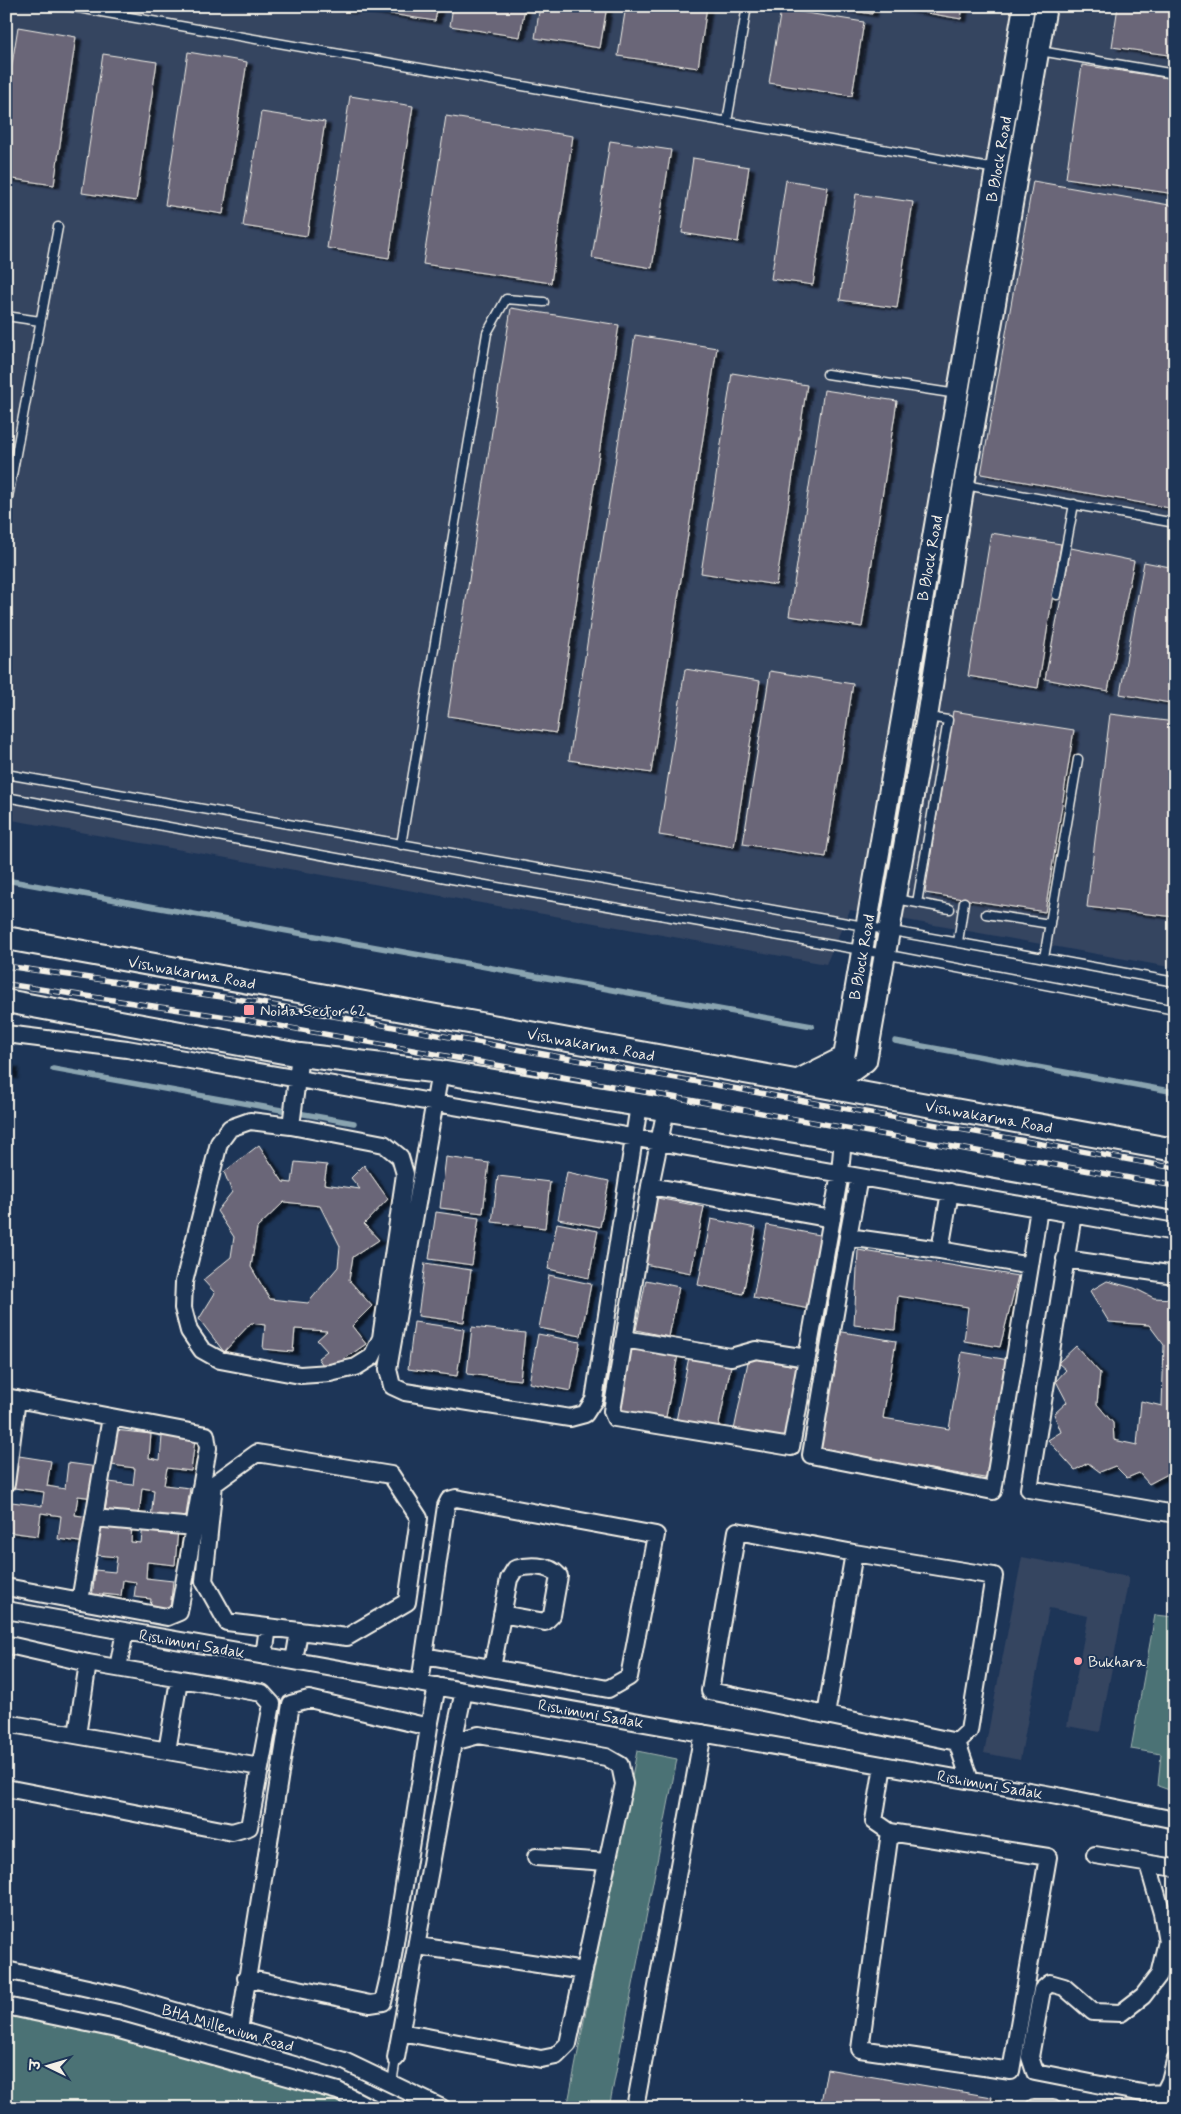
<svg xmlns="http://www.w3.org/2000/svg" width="1181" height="2114" viewBox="0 0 1181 2114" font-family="Mynerve,'Playpen Sans Deva',sans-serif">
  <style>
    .built { fill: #344461 }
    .green { fill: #4c7275; stroke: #a0b2ae }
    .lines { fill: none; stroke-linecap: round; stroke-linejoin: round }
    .stream { stroke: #8aa4b0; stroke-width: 5.5 }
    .building { fill: #6b6678; stroke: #f4f1e8; fill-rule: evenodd; filter: url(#shadow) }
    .service-casing { stroke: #f4f1e8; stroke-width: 11 }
    .minor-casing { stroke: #f4f1e8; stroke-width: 20 }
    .tertiary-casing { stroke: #f4f1e8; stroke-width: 24 }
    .secondary-casing { stroke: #f4f1e8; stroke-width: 26 }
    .service { stroke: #1d3557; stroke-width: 8 }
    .minor { stroke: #1d3557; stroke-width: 16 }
    .tertiary { stroke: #1d3557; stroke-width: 20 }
    .secondary { stroke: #1d3557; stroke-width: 22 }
    .rail-casing { stroke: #f4f1e8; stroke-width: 5.5 }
    .rail { stroke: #1d3557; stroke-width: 4; stroke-dasharray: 11; stroke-linecap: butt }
    .poi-dot { fill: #ff9aa2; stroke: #1d3557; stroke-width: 2 }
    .labels { text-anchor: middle; stroke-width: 4; stroke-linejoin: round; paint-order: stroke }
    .street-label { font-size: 16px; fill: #f4f1e8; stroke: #1d3557 }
    .poi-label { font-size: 16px; fill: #f4f1e8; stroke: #1d3557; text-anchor: start }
  </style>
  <defs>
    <filter id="shadow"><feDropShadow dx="5.5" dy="3" stdDeviation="1" flood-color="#0009"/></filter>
  </defs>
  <rect width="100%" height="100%" fill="#1d3557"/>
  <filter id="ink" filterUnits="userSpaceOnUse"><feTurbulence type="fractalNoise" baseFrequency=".02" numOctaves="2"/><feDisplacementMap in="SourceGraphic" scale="10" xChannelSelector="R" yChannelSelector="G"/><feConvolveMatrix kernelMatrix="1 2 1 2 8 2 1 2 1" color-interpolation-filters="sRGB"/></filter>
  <g filter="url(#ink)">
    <path class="built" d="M 6,6 L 1175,6 L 1175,968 L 850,910 L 826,964 L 6,819 Z
      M 1022,1557 L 1129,1577 L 1100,1732 L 1067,1726 L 1088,1616 L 1049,1608 L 1020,1760 L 984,1753 Z"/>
    <path class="green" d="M 1155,1615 L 1175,1617 L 1175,1792 L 1158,1786 L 1161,1754 L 1131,1749 Z
      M 637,1751 L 677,1759 L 609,2108 L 567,2108 Z
      M 6,2006 L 371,2108 L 6,2108 Z"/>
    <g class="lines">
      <path class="stream" d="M 6,880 L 812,1026
        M 895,1041 L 1175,1092
        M 53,1069 L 354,1123"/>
    </g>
    <path class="building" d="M 321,6 L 353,6 L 352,11 Z
      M 366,6 L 438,6 L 435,21 L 365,10 Z
      M 453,6 L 525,6 L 520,37 L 450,26 Z
      M 540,6 L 607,6 L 600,48 L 535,38 Z
      M 626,6 L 707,6 L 698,68 L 618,56 Z
      M 825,6 L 873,6 L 872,14 Z
      M 887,6 L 963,6 L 961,19 Z
      M 1118,6 L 1175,6 L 1175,56 L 1112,47 Z
      M 781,9 L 864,22 L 852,96 L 769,83 Z
      M 18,27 L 76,37 L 54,185 L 6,178 L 6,101 Z
      M 188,52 L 247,62 L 223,214 L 165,205 Z
      M 103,54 L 157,62 L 136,201 L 82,193 Z
      M 1082,65 L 1175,79 L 1175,194 L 1066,178 Z
      M 350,96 L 413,106 L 389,258 L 327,248 Z
      M 261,112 L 325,122 L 307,236 L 243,226 Z
      M 446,116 L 573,136 L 551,283 L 423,264 Z
      M 610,141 L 671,150 L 652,268 L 592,258 Z
      M 693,158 L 749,167 L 738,242 L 682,233 Z
      M 786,180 L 828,187 L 813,285 L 771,279 Z
      M 1033,181 L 1175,206 L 1175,509 L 981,474 Z
      M 856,194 L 913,202 L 897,308 L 840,300 Z
      M 511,308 L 619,325 L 556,733 L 448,716 Z
      M 635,335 L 717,348 L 651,773 L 569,760 Z
      M 732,373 L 807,385 L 776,585 L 701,573 Z
      M 824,390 L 897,401 L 862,627 L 789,616 Z
      M 991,533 L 1061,544 L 1038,688 L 968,676 Z
      M 1071,548 L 1134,561 L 1108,691 L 1045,679 Z
      M 1144,562 L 1175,568 L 1175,704 L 1120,694 Z
      M 685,669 L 760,681 L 734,847 L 659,835 Z
      M 770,671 L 853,684 L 826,857 L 743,844 Z
      M 953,711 L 1074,730 L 1045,912 L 925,893 Z
      M 1110,714 L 1175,722 L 1175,917 L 1087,907 Z
      M 9,1064 L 13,1065 L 12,1076 L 8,1075 Z
      M 259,1145 L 283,1182 L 292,1183 L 295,1162 L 327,1165 L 324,1184 L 360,1189 L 351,1178 L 364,1165 L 388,1199 L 364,1224 L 379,1240 L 353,1257 L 349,1280 L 372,1306 L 352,1326 L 366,1344 L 327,1371 L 318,1358 L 327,1351 L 317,1340 L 327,1331 L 295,1329 L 293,1352 L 263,1349 L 265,1325 L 251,1323 L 224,1352 L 199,1319 L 215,1293 L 203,1280 L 231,1257 L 234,1237 L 217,1211 L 232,1192 L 224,1172 ZM 284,1202 L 320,1206 L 340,1246 L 338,1267 L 308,1303 L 270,1299 L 251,1267 L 257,1228 Z
      M 446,1157 L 489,1163 L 483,1213 L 440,1208 Z
      M 567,1172 L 609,1181 L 600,1227 L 558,1219 Z
      M 498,1176 L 550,1182 L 545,1228 L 492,1222 Z
      M 657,1198 L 704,1207 L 691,1273 L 644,1264 Z
      M 436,1212 L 479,1218 L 472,1265 L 429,1259 Z
      M 711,1219 L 756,1228 L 743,1294 L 698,1285 Z
      M 557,1223 L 598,1231 L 589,1278 L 548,1269 Z
      M 767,1225 L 824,1236 L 809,1309 L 753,1298 Z
      M 858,1250 L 1018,1276 L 1000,1347 L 964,1341 L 968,1307 L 898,1296 L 895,1330 L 854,1325 Z
      M 425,1263 L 471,1270 L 464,1322 L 418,1316 Z
      M 549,1275 L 591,1284 L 581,1336 L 539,1328 Z
      M 646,1280 L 679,1287 L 669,1337 L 636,1330 Z
      M 1107,1281 L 1134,1288 L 1154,1298 L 1175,1299 L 1175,1473 L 1166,1475 L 1149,1484 L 1139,1473 L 1127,1478 L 1115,1466 L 1100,1472 L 1088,1463 L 1075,1470 L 1048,1440 L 1061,1432 L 1054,1414 L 1067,1402 L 1056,1381 L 1066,1370 L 1058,1363 L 1076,1346 L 1100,1373 L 1097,1404 L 1113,1423 L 1114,1440 L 1137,1445 L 1141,1401 L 1162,1406 L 1164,1345 L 1149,1325 L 1109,1322 L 1090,1291 Z
      M 414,1322 L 464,1329 L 457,1376 L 408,1369 Z
      M 472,1327 L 525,1333 L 520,1380 L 467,1374 Z
      M 837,1331 L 896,1341 L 883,1418 L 949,1429 L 962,1352 L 1009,1360 L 990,1479 L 817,1450 Z
      M 538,1334 L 580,1342 L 571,1391 L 529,1383 Z
      M 631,1346 L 678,1355 L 665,1422 L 618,1413 Z
      M 689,1357 L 731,1366 L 718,1429 L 676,1421 Z
      M 749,1357 L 800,1367 L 785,1440 L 734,1430 Z
      M 115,1430 L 151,1434 L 149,1458 L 160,1460 L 162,1436 L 195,1440 L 191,1471 L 167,1468 L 164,1485 L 190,1488 L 185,1522 L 151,1518 L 154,1490 L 142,1488 L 139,1516 L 105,1512 L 109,1482 L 133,1485 L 135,1468 L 111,1465 Z
      M 19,1456 L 51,1461 L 47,1486 L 65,1489 L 68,1463 L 98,1467 L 94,1498 L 78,1496 L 75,1515 L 89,1517 L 86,1543 L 58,1539 L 61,1516 L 41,1513 L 38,1536 L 8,1532 L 12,1502 L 42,1506 L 44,1492 L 14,1488 Z
      M 100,1520 L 132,1524 L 131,1542 L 141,1543 L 143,1525 L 178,1529 L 175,1565 L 147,1562 L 146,1578 L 173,1581 L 170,1609 L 150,1607 L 151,1599 L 134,1597 L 136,1582 L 123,1580 L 121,1596 L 103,1594 L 102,1600 L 92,1599 L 95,1570 L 115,1572 L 117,1557 L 97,1555 Z
      M 827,2069 L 992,2097 L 990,2108 L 820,2108 Z"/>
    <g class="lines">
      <defs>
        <path id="service" d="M 67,6 L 996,169
          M 1040,51 L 1175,74
          M 727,122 L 747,6
          M 6,316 L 40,321
          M 827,374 L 957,394
          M 965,485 L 1175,523
          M 6,508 L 58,227
          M 1057,595 L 1074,504
          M 6,774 C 396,844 786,910 1175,982
          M 6,797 L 457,880 L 884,954 L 1175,1010
          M 401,845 L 487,333 L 506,299 L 544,302
          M 896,899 L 950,909
          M 917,903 L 948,720 L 928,717
          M 986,914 L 1050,924
          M 958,942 L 964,902
          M 1044,958 L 1078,759
          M 392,2083 L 396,2058"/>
        <path id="minor" d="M 6,1034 L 127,1049 L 1175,1232
          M 440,1072 L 388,1369 L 392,1386 L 405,1392 L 570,1418 L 585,1414 L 594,1400 L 639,1105
          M 291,1126 L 384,1144 L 400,1157 L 405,1174 L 381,1338 L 372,1357 L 356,1367 L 330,1373 L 300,1375 L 220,1360 L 202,1350 L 189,1331 L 183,1308 L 184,1282 L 219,1143 L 230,1128 L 250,1121 L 291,1126 L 300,1055
          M 650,1186 L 666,1109
          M 1073,1214 L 1029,1489 L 1175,1514
          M 832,1219 L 650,1186 L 612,1411 L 615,1418 L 791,1447 L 840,1173 L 843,1139
          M 848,1237 L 859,1177
          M 940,1250 L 1030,1266 L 993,1491 L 811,1455 L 848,1237 L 940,1250 L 950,1192
          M 1065,1259 L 1175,1275
          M 1030,1266 L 1039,1208
          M 624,1339 L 731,1357 L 756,1350 L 807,1358
          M 6,1397 L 206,1435 L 208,1448 L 179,1612 L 167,1617 L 6,1587
          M 257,1453 L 391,1475 L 419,1518 L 407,1602 L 347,1637 L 227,1622 L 204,1581 L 214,1484 Z
          M 6,1484 L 17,1399
          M 94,1518 L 194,1527
          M 80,1601 L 111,1417
          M 6,1610 L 1057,1796 L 1175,1820
          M 6,1646 L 9,1645 L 88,1663 L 262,1693 L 272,1704 L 249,1827 L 232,1832 L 6,1788
          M 264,1656 L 268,1627
          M 294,1661 L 299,1631
          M 118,1668 L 125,1631
          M 492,1668 L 509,1579 L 515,1569 C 528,1565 549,1564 559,1576 L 552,1615 L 545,1622 L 502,1614
          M 420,1683 L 446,1506 L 449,1500 L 456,1498 L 656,1535 L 629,1677 L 608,1689 L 424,1656
          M 826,1715 L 854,1553
          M 6,1723 L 260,1767
          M 77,1735 L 88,1663
          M 453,1742 L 464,1691
          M 957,1742 L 969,1731 L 994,1576 L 854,1553 L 737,1531 L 710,1691 L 957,1742 L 970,1780
          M 167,1751 L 179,1680
          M 883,1765 L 874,1821 L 890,1832 L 860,2049 L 1011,2071 L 1048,1857 L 890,1832
          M 1095,1855 L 1175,1868
          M 536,1857 L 607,1862
          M 1148,1864 L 1162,1913 L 1167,1941 L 1159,1975 L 1143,1996 L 1121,2013 L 1093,2012 L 1064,1987 L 1050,1983 L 1042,1990 L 1030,2057 L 1035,2072 L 1147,2094 L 1164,2093 L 1170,2081 L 1175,2061
          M 418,1946 L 584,1971
          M 6,1970 L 124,1996 L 344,2061 L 442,2108
          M 246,1978 L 370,2004 L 383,2002 L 391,1968 L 429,1727
          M 6,2006 L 116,2029 L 338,2091 L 371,2108
          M 239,2030 L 291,1704 L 309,1699 L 429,1727 L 437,1686
          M 396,2058 L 453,1742 L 479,1735 L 606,1757 L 620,1765 L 624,1784 L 568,2044 L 556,2056 L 541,2059 L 401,2032
          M 635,2108 L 703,1733
          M 1034,2108 L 1053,2108"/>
        <path id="tertiary" d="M 796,1081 L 844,1057 L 1024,6
          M 830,1087 L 866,1061 L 927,717 L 964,484 L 1046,6"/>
        <path id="secondary" d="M 6,938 L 1175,1150
          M 6,1001 L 300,1055 L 440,1072 L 639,1105 L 807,1133 L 1175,1199"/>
      </defs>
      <use href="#service" class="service-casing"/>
      <use href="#minor" class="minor-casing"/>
      <use href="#tertiary" class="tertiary-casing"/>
      <use href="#secondary" class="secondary-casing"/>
      <use href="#service" class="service"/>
      <use href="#minor" class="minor"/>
      <use href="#tertiary" class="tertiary"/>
      <use href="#secondary" class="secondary"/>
      <defs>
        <path id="rail" d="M 6,966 L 250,1001 L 1175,1168
          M 6,984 L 247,1020 L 778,1116 L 1175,1186"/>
      </defs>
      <use href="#rail" class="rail-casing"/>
      <use href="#rail" class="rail"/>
    </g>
  </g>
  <g class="poi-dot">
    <rect x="243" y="1004" width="12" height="12" rx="2.5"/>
    <circle cx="1078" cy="1661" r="5"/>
  </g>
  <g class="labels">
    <g class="street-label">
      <text transform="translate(998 159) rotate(-80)" y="6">B Block Road</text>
      <text transform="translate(929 558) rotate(-80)" y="6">B Block Road</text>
      <text transform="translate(861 957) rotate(-80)" y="6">B Block Road</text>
      <text transform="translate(192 972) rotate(10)" y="6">Vishwakarma Road</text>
      <text transform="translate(591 1044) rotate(10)" y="6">Vishwakarma Road</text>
      <text transform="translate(989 1116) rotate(10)" y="6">Vishwakarma Road</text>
      <text transform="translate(192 1643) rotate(10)" y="6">Rishimuni Sadak</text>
      <text transform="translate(591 1713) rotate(10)" y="6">Rishimuni Sadak</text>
      <text transform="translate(990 1784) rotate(10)" y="6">Rishimuni Sadak</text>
      <text transform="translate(228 2027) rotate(16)" y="6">BHA Millenium Road</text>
    </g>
    <g class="poi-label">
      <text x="260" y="1016">Noida Sector 62</text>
      <text x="1088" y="1667">Bukhara</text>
    </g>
  </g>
  <rect width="1181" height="2114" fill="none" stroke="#1d3557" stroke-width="25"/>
  <rect x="12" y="12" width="1156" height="2089" fill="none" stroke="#f4f1e8" stroke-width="2" filter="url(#ink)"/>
  <g transform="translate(48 2066) rotate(275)" stroke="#1d3557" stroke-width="4" paint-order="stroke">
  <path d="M0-4L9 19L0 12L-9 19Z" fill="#f4f1e8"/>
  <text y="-8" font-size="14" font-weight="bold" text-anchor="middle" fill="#f4f1e8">उ</text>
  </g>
</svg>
